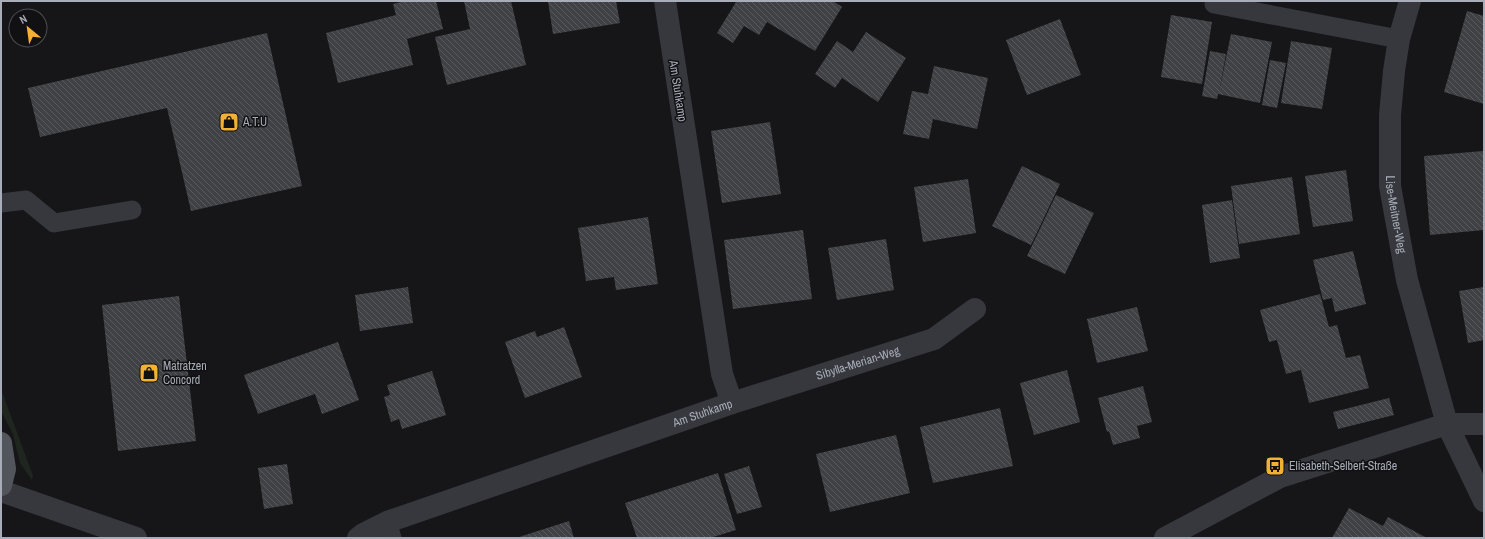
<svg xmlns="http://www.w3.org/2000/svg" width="1485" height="539" viewBox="0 0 1485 539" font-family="'Archivo Narrow',sans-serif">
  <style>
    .green { fill: #1e261f }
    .building { fill: url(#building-back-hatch) }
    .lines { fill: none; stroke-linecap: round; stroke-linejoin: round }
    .lane { stroke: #37383d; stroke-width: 19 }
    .street { stroke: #37383d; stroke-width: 22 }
    .primary { stroke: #53555c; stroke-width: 22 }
    .labels { text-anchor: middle; stroke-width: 3; stroke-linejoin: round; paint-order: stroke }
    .street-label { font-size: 12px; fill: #a8adb8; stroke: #111113 }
    .poi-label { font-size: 12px; fill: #a8adb8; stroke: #111113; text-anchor: start }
  </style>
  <defs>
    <pattern id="building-back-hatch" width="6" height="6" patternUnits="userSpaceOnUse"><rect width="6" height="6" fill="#404145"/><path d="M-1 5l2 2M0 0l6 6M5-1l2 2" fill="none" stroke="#595a5e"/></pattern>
  </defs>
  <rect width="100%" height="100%" fill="#161618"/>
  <path class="green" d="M 1,389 L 33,476 L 32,480 L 20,463 L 13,434 L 1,411 Z"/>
  <path class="building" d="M 405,1 L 436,1 L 443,29 L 407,39 L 413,65 L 338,83 L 326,33 L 396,15 L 393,4 Z
    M 464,1 L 511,1 L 526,65 L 447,85 L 435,37 L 470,29 Z
    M 548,1 L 616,1 L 620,23 L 553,34 Z
    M 733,1 L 833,1 L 842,7 L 815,51 L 767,22 L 759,35 L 744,26 L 733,43 L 717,33 L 736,2 Z
    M 1467,11 L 1484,16 L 1484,104 L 1444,92 Z
    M 1171,15 L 1212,22 L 1202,84 L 1161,77 Z
    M 1060,19 L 1081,75 L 1027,95 L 1006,40 Z
    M 866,32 L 906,58 L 878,102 L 842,78 L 835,88 L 815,74 L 837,41 L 853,52 Z
    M 267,33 L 302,186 L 191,211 L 167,108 L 40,137 L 28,88 Z
    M 1231,34 L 1272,42 L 1260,103 L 1218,94 L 1217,99 L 1202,96 L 1210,51 L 1226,54 L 1219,92 Z
    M 1291,41 L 1332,48 L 1322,109 L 1281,103 Z
    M 1270,60 L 1286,63 L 1277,108 L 1262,105 Z
    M 934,66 L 988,78 L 977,129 L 933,119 L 929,139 L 903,134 L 912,91 L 928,94 Z
    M 770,122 L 781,194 L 722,203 L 711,131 Z
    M 1483,151 L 1484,230 L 1430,235 L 1424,156 Z
    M 1022,166 L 1060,184 L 1031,245 L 992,226 Z
    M 1346,170 L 1353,221 L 1313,227 L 1305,176 Z
    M 1292,177 L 1300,234 L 1239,244 L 1231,186 Z
    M 968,179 L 976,233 L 923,242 L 914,187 Z
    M 1056,195 L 1094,213 L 1065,274 L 1027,256 Z
    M 1232,200 L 1240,258 L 1210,263 L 1202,205 Z
    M 648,217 L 658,284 L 616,290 L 614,277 L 586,281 L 578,228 Z
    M 803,230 L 812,299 L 733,309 L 724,240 Z
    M 886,239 L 894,290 L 837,300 L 828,248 Z
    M 1353,251 L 1366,304 L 1335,312 L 1332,298 L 1323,300 L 1313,260 Z
    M 408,287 L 413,323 L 360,331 L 355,295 Z
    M 1484,287 L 1484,340 L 1468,343 L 1459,291 Z
    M 1320,294 L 1329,327 L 1337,325 L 1346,358 L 1360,355 L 1369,388 L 1309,403 L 1301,370 L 1312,367 L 1286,374 L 1277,340 L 1269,342 L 1260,310 Z
    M 179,296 L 196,441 L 118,451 L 102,305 Z
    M 1137,307 L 1148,351 L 1097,363 L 1087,319 Z
    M 564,327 L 582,377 L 525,398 L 505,342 L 535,331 L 537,337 Z
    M 338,342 L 359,400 L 322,414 L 315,394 L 258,414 L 244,375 Z
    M 1067,370 L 1080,422 L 1034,435 L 1020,383 Z
    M 432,371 L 446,415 L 402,429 L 399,419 L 391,422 L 384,397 L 390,395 L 387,385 Z
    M 1143,386 L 1152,422 L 1137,426 L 1140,438 L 1113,445 L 1109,431 L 1107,432 L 1098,398 Z
    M 1389,398 L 1394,415 L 1338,429 L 1333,412 Z
    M 1000,408 L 1013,466 L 933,483 L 920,427 Z
    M 896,435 L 910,493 L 830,512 L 816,454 Z
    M 287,464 L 293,504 L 264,509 L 258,468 Z
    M 749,466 L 762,507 L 737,514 L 724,474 Z
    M 718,473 L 736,530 L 710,538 L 637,538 L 625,503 Z
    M 1349,508 L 1383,526 L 1388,517 L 1427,538 L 1332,538 Z
    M 569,521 L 574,538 L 516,538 Z"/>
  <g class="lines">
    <path class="lane" d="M 1214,4 L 1399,39
      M 1,203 L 26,200 L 54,223 L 132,210
      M 387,522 L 392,538"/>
    <g class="street">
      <path id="s1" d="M 1410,1 L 1399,39 L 1394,71 L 1390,115 L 1390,186 L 1407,280 L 1447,424 L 1484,501"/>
      <path id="s2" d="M 732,403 L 934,339 L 975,309"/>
      <path d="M 1,491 L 136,538"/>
      <path id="s3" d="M 358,538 L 363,534 L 387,522 L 732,403 L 722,374 L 665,1"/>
      <path d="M 1165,538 L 1280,477 L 1447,424 L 1484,424"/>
    </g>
    <path class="primary" d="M 1,443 L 5,469 L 1,485"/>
  </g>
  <defs>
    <symbol id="shop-square" viewBox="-11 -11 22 22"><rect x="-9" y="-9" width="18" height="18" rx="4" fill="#f2b134" stroke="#111113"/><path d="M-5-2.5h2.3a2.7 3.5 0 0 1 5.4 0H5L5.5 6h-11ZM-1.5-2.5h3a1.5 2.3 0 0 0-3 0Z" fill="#111"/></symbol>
    <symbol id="bus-square" viewBox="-11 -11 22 22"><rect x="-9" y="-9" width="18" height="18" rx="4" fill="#f2b134" stroke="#111113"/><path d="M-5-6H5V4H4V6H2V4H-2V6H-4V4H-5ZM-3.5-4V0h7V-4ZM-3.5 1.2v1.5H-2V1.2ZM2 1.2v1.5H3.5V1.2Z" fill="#111"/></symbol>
  </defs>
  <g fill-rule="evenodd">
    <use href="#shop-square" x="218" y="111" width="22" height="22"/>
    <use href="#shop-square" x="138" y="362" width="22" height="22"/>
    <use href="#bus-square" x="1264" y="455" width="22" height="22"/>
  </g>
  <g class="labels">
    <g class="street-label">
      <text transform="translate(678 91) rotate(81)" y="4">Am Stuhkamp</text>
      <text dy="4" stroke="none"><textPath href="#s1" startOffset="216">Lise-Meitner-Weg</textPath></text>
      <text dy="4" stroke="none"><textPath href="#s2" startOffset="132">Sibylla-Merian-Weg</textPath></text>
      <text dy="4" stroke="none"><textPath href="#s3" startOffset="367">Am Stuhkamp</textPath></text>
    </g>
    <g class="poi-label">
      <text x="243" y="126">A.T.U</text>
      <text x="163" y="370">Matratzen<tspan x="163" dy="14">Concord</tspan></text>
      <text x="1289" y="470">Elisabeth-Selbert-Straße</text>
    </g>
  </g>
  <rect width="1485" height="539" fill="none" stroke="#a8adb8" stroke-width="4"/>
  <g transform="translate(28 28) rotate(331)"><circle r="19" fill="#111113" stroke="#4d4f55"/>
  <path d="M0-3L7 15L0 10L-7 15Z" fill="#f2b134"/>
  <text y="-6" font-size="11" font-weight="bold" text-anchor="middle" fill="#a8adb8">N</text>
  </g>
</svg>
